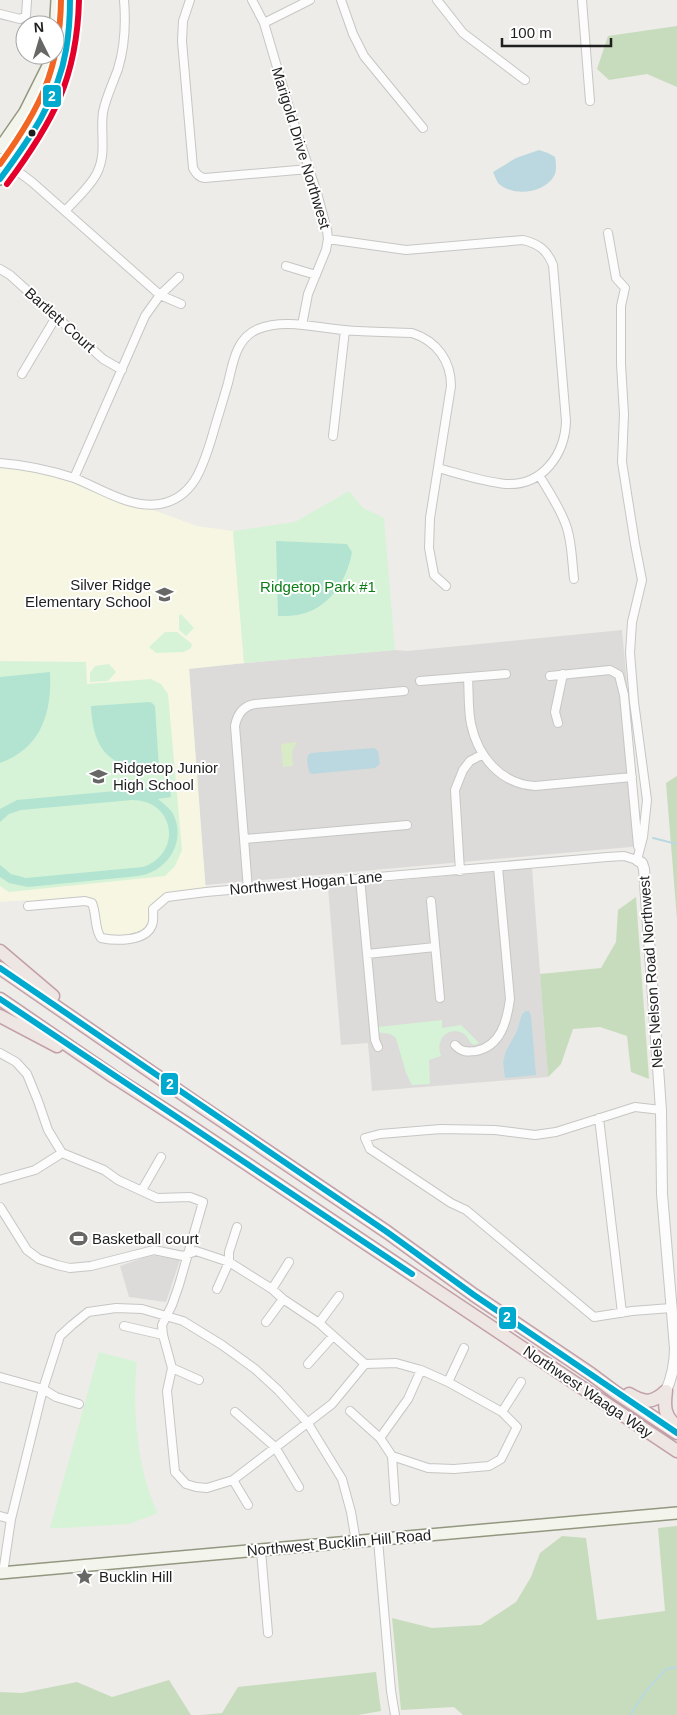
<svg xmlns="http://www.w3.org/2000/svg" width="677" height="1715" viewBox="0 0 677 1715" font-family="Arial,sans-serif">
  <style>
    .residential { fill: #dcdbd9 }
    .education { fill: #f6f6e3 }
    .grass { fill: #d9eac7 }
    .forest { fill: #c7dcbd }
    .park { fill: #d6f3d7 }
    .pitch { fill: #b3e4d1 }
    .water { fill: #bbd8e0 }
    .lines { fill: none; stroke-linecap: round; stroke-linejoin: round }
    .stream { stroke: #bbd8e0; stroke-width: 2 }
    .minor-casing { stroke: #c6c6c4; stroke-width: 10 }
    .tertiary-casing { stroke: #c6c6c4; stroke-width: 12 }
    .secondary-casing { stroke: #949780; stroke-width: 14 }
    .trunk-casing { stroke: #c39fa8; stroke-width: 15 }
    .minor { stroke: #fcfcfc; stroke-width: 8 }
    .tertiary { stroke: #fcfcfc; stroke-width: 10 }
    .secondary { stroke: #f3f4eb; stroke-width: 11 }
    .trunk { stroke: #ede6e2; stroke-width: 12 }
    .bus-1-casing { stroke: #fff; stroke-width: 10 }
    .bus-2-casing { stroke: #fff; stroke-width: 10 }
    .bus-3-casing { stroke: #fff; stroke-width: 10 }
    .bus-1 { stroke: #00a9ce; stroke-width: 6 }
    .bus-2 { stroke: #e4002b; stroke-width: 6 }
    .bus-3 { stroke: #f26522; stroke-width: 6 }
    .bus-dot { fill: #1f1f1f; stroke: #fff; stroke-width: 2 }
    .labels { text-anchor: middle; stroke-width: 4; stroke-linejoin: round; paint-order: stroke }
    .street-label { font-size: 15px; fill: #1f1f1f; stroke: #fff }
    .poi-label { font-size: 15px; fill: #1f1f1f; stroke: #fff; text-anchor: start }
    .park-label { font-size: 15px; fill: #0c7e19; stroke: #fff }
    .line-badge { stroke: #fff; stroke-width: 2 }
    .badge-label { font-size: 14px; text-anchor: middle; font-weight: bold; fill: #fff }
  </style>
  <rect width="100%" height="100%" fill="#edece8"/>
  <path class="residential" d="M 622,630 L 642,846 L 205,885 L 189,668 L 395,650 L 407,651 Z
    M 532,868 L 548,1077 L 372,1091 L 368,1043 L 341,1045 L 328,887 Z
    M 151,1255 L 180,1260 L 166,1302 L 129,1297 L 120,1266 Z"/>
  <path class="education" d="M 0,463 L 30,465 L 197,526 L 233,531 L 244,663 L 189,669 L 206,892 L 167,897 L 158,903 L 152,925 L 138,937 L 101,938 L 92,903 L 28,906 L 28,900 L 0,902 Z"/>
  <path class="grass" d="M 297,742 L 292,752 L 293,766 L 283,767 L 281,744 Z"/>
  <path class="forest" d="M 677,26 L 677,87 L 647,74 L 609,80 L 597,69 L 608,36 Z
    M 677,776 L 677,919 L 666,783 Z
    M 636,897 L 649,1079 L 631,1072 L 627,1036 L 600,1027 L 573,1029 L 561,1064 L 548,1077 L 540,974 L 601,968 L 616,942 L 618,910 Z
    M 677,1526 L 677,1715 L 463,1715 L 454,1707 L 401,1710 L 392,1618 L 432,1628 L 481,1625 L 516,1602 L 531,1577 L 540,1553 L 562,1536 L 586,1538 L 597,1620 L 665,1611 L 658,1528 Z
    M 376,1672 L 381,1711 L 358,1715 L 200,1715 L 222,1713 L 238,1687 Z
    M 169,1680 L 191,1715 L 0,1715 L 0,1692 L 22,1693 L 77,1682 L 112,1697 Z"/>
  <path class="park" d="M 349,491 L 363,508 L 384,518 L 395,650 L 244,663 L 233,531 L 295,522 Z
    M 181,614 L 194,628 L 186,636 L 179,630 L 179,616 Z
    M 165,632 L 177,632 L 192,644 L 191,648 L 184,652 L 156,653 L 149,647 Z
    M 0,661 L 86,662 L 87,684 L 151,679 L 161,684 L 168,694 L 182,850 L 175,866 L 165,876 L 9,892 L 0,886 Z
    M 109,664 L 116,672 L 108,681 L 90,682 L 90,673 L 95,666 Z
    M 442,1020 L 442,1028 L 461,1025 L 479,1043 L 474,1045 L 470,1042 C 461,1021 432,1033 441,1056 L 429,1060 L 430,1084 L 412,1085 L 406,1073 L 396,1038 L 390,1034 L 378,1032 L 378,1027 Z
    M 99,1352 L 137,1362 C 132,1408 137,1471 158,1513 L 129,1524 L 64,1528 L 50,1528 Z"/>
  <path class="pitch" d="M 276,541 L 347,544 L 352,552 C 347,581 329,609 298,615 C 292,616 284,616 278,616 Z
    M 50,672 C 52,712 42,748 0,763 L 0,677 Z
    M 149,702 L 152,703 L 155,706 L 159,768 C 112,770 93,753 91,706 Z
    M 170,786 L 171,797 L 158,799 C 163,803 168,807 172,812 C 188,840 168,872 138,876 L 28,887 L 9,883 L 0,877 L 0,865 L 11,874 L 26,878 L 143,867 C 183,853 175,800 132,800 L 21,810 L 9,814 L 0,822 L 0,809 L 17,800 Z"/>
  <path class="water" d="M 539,150 L 548,153 L 555,157 C 556,163 557,171 554,176 C 544,194 512,197 498,183 C 496,180 495,176 493,172 L 516,158 Z
    M 374,748 L 378,751 L 380,764 L 375,768 L 312,774 L 309,772 L 307,760 L 308,755 L 311,753 Z
    M 526,1011 L 529,1011 L 531,1016 L 536,1075 L 505,1078 L 503,1062 L 506,1051 L 517,1031 L 522,1014 Z"/>
  <g class="lines">
    <path class="stream" d="M 653,838 L 677,844
      M 630,1715 L 646,1691 L 666,1669 L 677,1667"/>
    <defs>
      <path id="minor" d="M 190,0 L 183,21 L 182,41 L 193,168 C 196,173 198,177 205,178 L 309,169
        M 252,0 L 264,23 L 290,111 L 317,193 L 327,230 L 328,239 L 326,250 L 308,294 L 302,325
        M 341,0 L 353,34 L 364,56 L 423,128
        M 437,0 L 463,33 L 525,80
        M 582,0 L 590,101
        M 0,14 L 20,19 L 26,16 L 27,0
        M 264,23 L 310,0
        M 0,158 L 32,182 L 160,295 L 181,304
        M 65,211 C 76,199 90,187 97,173 C 107,153 100,133 103,112 C 106,97 113,83 118,69 C 125,46 126,24 124,0
        M 328,239 L 406,250 L 523,240 C 539,244 547,250 553,265 L 566,421 C 565,454 543,486 506,484 C 484,482 460,474 438,468
        M 286,266 L 316,275
        M 0,269 L 10,275 L 103,359 L 122,370
        M 22,374 L 56,317
        M 333,436 L 345,330
        M 0,463 C 26,465 49,470 74,478 C 100,488 130,509 160,504 C 194,498 203,466 212,437 C 217,419 223,401 228,383 C 233,363 236,338 258,329 C 285,318 317,328 344,330 C 367,332 390,332 412,333 C 437,341 451,361 451,386 L 430,518 L 429,548 L 434,575 L 446,586
        M 539,475 C 549,492 561,509 567,528 C 572,544 572,562 574,579
        M 74,478 L 145,316 L 160,295 L 179,277
        M 550,676 L 610,670 L 619,675 L 624,695 L 638,846
        M 468,678 C 469,693 468,709 471,724 C 478,757 501,784 535,786 L 632,777
        M 420,681 L 506,674
        M 558,723 L 555,712 L 563,674
        M 245,839 L 407,825
        M 460,871 L 455,790 L 463,770 L 470,761 L 483,754
        M 360,878 L 375,1040 L 378,1047
        M 248,889 L 235,726 C 237,715 243,706 255,704 L 404,691
        M 431,901 L 440,998
        M 28,906 L 85,901 L 92,903 C 97,915 94,928 101,938 C 115,941 146,942 152,925 C 154,921 153,914 153,909 L 167,897 L 206,892 L 607,857 L 624,856 L 637,860 L 643,837 L 647,800 L 634,702 L 630,653 L 632,622 L 642,580 L 635,544 L 622,462 L 624,414 L 621,364 L 621,306 L 625,288 L 616,278 L 608,233
        M 367,954 L 435,947
        M 455,1045 C 461,1052 467,1052 476,1051 C 501,1046 507,1021 510,999 L 498,867
        M 0,1053 L 16,1062 L 27,1074 L 38,1101 L 48,1130 L 62,1153 L 104,1170 L 118,1180 L 157,1198 L 190,1197 L 203,1202 L 179,1285 L 172,1305 L 162,1325 L 163,1335 L 172,1368 L 167,1391 L 175,1472 L 186,1484 L 196,1487 L 207,1488 L 233,1480 L 332,1404 L 365,1364
        M 661,1110 L 635,1107 L 556,1132 L 535,1135 L 495,1130 L 441,1129 L 380,1134 L 365,1138 L 370,1149 L 451,1203 L 466,1210 L 594,1317 L 632,1311 L 671,1308
        M 599,1118 L 622,1313
        M 0,1180 L 35,1170 L 62,1153
        M 142,1190 L 161,1157
        M 0,1207 L 27,1250 L 39,1259 L 57,1265 L 70,1268 L 91,1266 L 154,1250 L 183,1256 L 196,1251 L 229,1262 L 272,1289 L 283,1299 L 319,1323 L 365,1364
        M 217,1289 L 229,1262 L 229,1252 L 237,1227
        M 272,1289 L 289,1262
        M 266,1322 L 283,1299
        M 319,1323 L 339,1296
        M 124,1326 L 163,1335
        M 308,1364 L 333,1336
        M 172,1368 L 199,1380
        M 0,1377 L 43,1389 L 56,1397 L 79,1404
        M 448,1382 L 464,1348
        M 350,1411 L 380,1438 L 392,1456 L 428,1468 L 454,1469 L 489,1466 L 501,1459 L 517,1427 L 502,1412 L 448,1382 L 421,1370 L 396,1363 L 365,1364
        M 235,1412 L 275,1447 L 299,1487
        M 502,1412 L 521,1382
        M 380,1438 L 408,1399 L 421,1370
        M 392,1456 L 395,1501
        M 233,1480 L 248,1505
        M 0,1516 L 11,1519
        M 378,1540 L 391,1691 L 395,1715
        M 261,1551 L 268,1633
        M 3,1573 L 11,1519 L 43,1389 L 60,1336 L 72,1325 L 88,1312 L 116,1308 L 142,1309 L 183,1321 L 222,1345 L 255,1369 L 278,1390 L 307,1422 L 342,1479 L 351,1512 L 356,1542"/>
      <path id="tertiary" d="M 637,860 L 642,863 L 644,869 L 661,1110 L 662,1194 L 675,1348 C 675,1364 672,1377 666,1391"/>
      <path id="secondary" d="M 55,36 L 57,0
        M 0,148 L 25,112 L 50,62 L 51,55
        M 0,179 C 42,123 73,73 70,0
        M 0,1573 L 677,1513"/>
      <path id="trunk" d="M 0,951 L 53,996
        M 0,968 L 196,1103 L 387,1232 L 474,1295 L 591,1374 L 615,1392 L 677,1433
        M 0,999 L 114,1077 L 184,1122 L 677,1451
        M 0,1016 L 57,1046
        M 666,1391 C 664,1406 664,1417 677,1426
        M 629,1394 C 644,1403 652,1404 666,1391"/>
    </defs>
    <use href="#minor" class="minor-casing"/>
    <use href="#tertiary" class="tertiary-casing"/>
    <use href="#secondary" class="secondary-casing"/>
    <use href="#trunk" class="trunk-casing"/>
    <use href="#minor" class="minor"/>
    <use href="#tertiary" class="tertiary"/>
    <use href="#secondary" class="secondary"/>
    <use href="#trunk" class="trunk"/>
    <defs>
      <path id="bus-1" d="M 0,179 C 29,140 58,99 66,50 C 69,33 70,17 70,0
        M 0,968 L 387,1232 L 474,1295 L 677,1433
        M 0,999 L 412,1274"/>
      <path id="bus-2" d="M 7,184 C 53,122 77,79 79,0"/>
      <path id="bus-3" d="M 0,164 C 40,109 60,69 61,0"/>
    </defs>
    <use href="#bus-1" class="bus-1-casing"/>
    <use href="#bus-2" class="bus-2-casing"/>
    <use href="#bus-3" class="bus-3-casing"/>
    <use href="#bus-1" class="bus-1"/>
    <use href="#bus-2" class="bus-2"/>
    <use href="#bus-3" class="bus-3"/>
  </g>
  <defs>
    <symbol id="school-bare" viewBox="-9 -9 18 18"><path d="M0-5L7-2L0 1L-7-2ZM-4 1L0 2.5L4 1V4Q0 6-4 4Z" fill="#676765" stroke="#fff" stroke-width="2.5" paint-order="stroke"/></symbol>
    <symbol id="stadium-bare" viewBox="-9 -9 18 18"><path d="M0-5a6.5 5 0 1 0 0 10a6.5 5 0 1 0 0-10ZM-3.5-1.8h7v3.6h-7Z" fill="#676765" stroke="#fff" stroke-width="2.5" paint-order="stroke"/></symbol>
    <symbol id="sight-bare" viewBox="-9 -9 18 18"><path d="M0-6L1.8-2.2L6-1.7L2.9 1.2L3.7 5.4L0 3.3L-3.7 5.4L-2.9 1.2L-6-1.7L-1.8-2.2Z" fill="#676765" stroke="#fff" stroke-width="2.5" paint-order="stroke"/></symbol>
  </defs>
  <g fill-rule="evenodd">
    <use href="#school-bare" x="152" y="582" width="25" height="25"/>
    <use href="#school-bare" x="86" y="764" width="25" height="25"/>
    <use href="#stadium-bare" x="66" y="1226" width="25" height="25"/>
    <use href="#sight-bare" x="72" y="1564" width="25" height="25"/>
  </g>
  <circle class="bus-dot" cx="32" cy="133" r="4.5"/>
  <g class="labels">
    <g class="street-label">
      <text transform="translate(301 148) rotate(73)" y="5">Marigold Drive Northwest</text>
      <text transform="translate(60 320) rotate(42)" y="5">Bartlett Court</text>
      <text transform="translate(306 883) rotate(-5)" y="5">Northwest Hogan Lane</text>
      <text transform="translate(651 972) rotate(-94)" y="5">Nels Nelson Road Northwest</text>
      <text transform="translate(588 1392) rotate(34)" y="5">Northwest Waaga Way</text>
      <text transform="translate(339 1543) rotate(-5)" y="5">Northwest Bucklin Hill Road</text>
    </g>
    <g class="poi-label">
      <text x="151" y="590" text-anchor="end">Silver Ridge<tspan x="151" dy="17">Elementary School</tspan></text>
      <text x="113" y="773">Ridgetop Junior<tspan x="113" dy="17">High School</tspan></text>
      <text x="92" y="1244">Basketball court</text>
      <text x="99" y="1582">Bucklin Hill</text>
    </g>
    <g class="park-label">
      <text x="318" y="592">Ridgetop Park #1</text>
    </g>
  </g>
  <g class="line-badge">
    <rect x="42" y="84" width="20" height="24" rx="5" fill="#00a9ce"/>
    <rect x="160" y="1072" width="19" height="24" rx="5" fill="#00a9ce"/>
    <rect x="498" y="1306" width="19" height="24" rx="5" fill="#00a9ce"/>
  </g>
  <g class="badge-label">
    <text x="52" y="101">2</text>
    <text x="170" y="1089">2</text>
    <text x="507" y="1322">2</text>
  </g>
  <g transform="translate(40 40) rotate(355)"><circle r="24" fill="#ffffff" stroke="#a5a5a5"/>
  <path d="M0-4L9 19L0 12L-9 19Z" fill="#676765"/>
  <text y="-8" font-size="14" font-weight="bold" text-anchor="middle" fill="#1f1f1f">N</text>
  </g>
  <path d="M502 38v8h109v-8" fill="none" stroke="#1f1f1f" stroke-width="2.5"/>
  <text x="510" y="38" font-size="15" fill="#1f1f1f" stroke="#ffffff" stroke-width="4" paint-order="stroke">100 m</text>
</svg>
